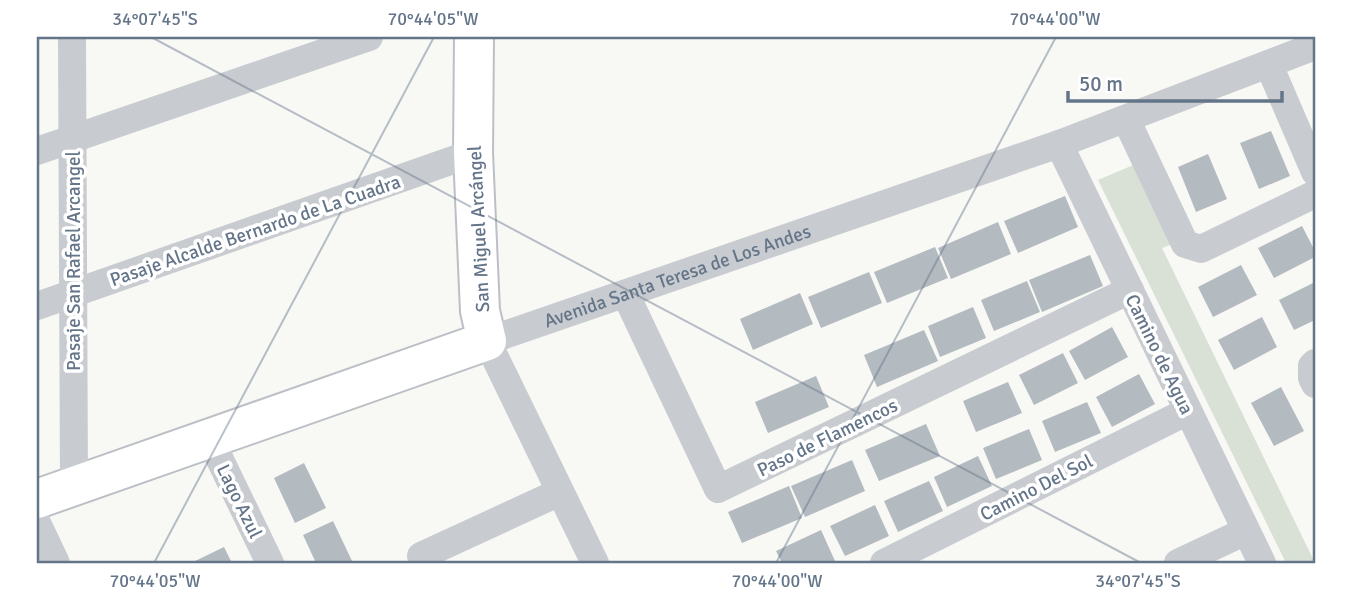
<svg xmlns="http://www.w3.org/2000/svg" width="1352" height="600" viewBox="0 0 1352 600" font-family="Signika,sans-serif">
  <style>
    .green { fill: #d9e1d6 }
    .building { fill: #b3bac0 }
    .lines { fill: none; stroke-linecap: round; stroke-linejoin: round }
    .secondary-casing { stroke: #bcc0c6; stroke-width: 42 }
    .street { stroke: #c8cbcf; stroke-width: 28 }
    .secondary { stroke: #fff; stroke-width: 38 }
    .ticks { fill: none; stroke: #647589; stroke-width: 2; stroke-opacity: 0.45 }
    .labels { text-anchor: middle; stroke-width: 7; stroke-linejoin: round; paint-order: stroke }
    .street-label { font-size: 19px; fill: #647589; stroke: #fff }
    .neatline { fill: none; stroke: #647589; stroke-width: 2.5 }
    .ticks-label { font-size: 18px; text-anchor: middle; fill: #647589 }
  </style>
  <rect width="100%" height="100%" fill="#f8f8f5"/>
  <path class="green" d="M 1138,163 L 1175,243 L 1162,248 L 1315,563 L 1286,563 L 1098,180 Z"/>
  <path class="building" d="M 1271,131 L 1290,176 L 1259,189 L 1240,143 Z
    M 1208,154 L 1227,199 L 1196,212 L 1178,167 Z
    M 1065,196 L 1078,227 L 1018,253 L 1004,221 Z
    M 998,222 L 1011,254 L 951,279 L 938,248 Z
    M 1302,226 L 1315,251 L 1315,257 L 1274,278 L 1258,248 Z
    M 935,247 L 948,278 L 887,303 L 874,272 Z
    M 1090,255 L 1103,286 L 1042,312 L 1029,280 Z
    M 1241,265 L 1257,295 L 1213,317 L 1198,287 Z
    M 869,272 L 882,303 L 821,328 L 808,297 Z
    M 1027,281 L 1040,312 L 994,331 L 981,300 Z
    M 1315,282 L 1315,320 L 1294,330 L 1279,300 Z
    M 800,293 L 813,324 L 753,350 L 740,319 Z
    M 973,307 L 986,338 L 940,357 L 928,326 Z
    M 1262,317 L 1277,347 L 1234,370 L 1218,340 Z
    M 1112,327 L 1128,357 L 1085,380 L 1069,351 Z
    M 924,330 L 938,361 L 877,387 L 864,355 Z
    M 1063,353 L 1078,383 L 1034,405 L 1019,375 Z
    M 1139,374 L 1155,404 L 1112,427 L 1096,397 Z
    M 816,376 L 829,407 L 768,433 L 755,402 Z
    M 1008,382 L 1022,413 L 976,432 L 963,401 Z
    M 1281,387 L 1304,431 L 1274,446 L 1251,403 Z
    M 1087,402 L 1101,433 L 1055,452 L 1042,421 Z
    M 926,424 L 940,456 L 879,481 L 865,450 Z
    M 1029,429 L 1042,460 L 996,479 L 983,448 Z
    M 978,456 L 992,486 L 947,507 L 934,477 Z
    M 852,460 L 865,491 L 805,517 L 791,486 Z
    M 304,463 L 326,508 L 295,523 L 274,478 Z
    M 929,481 L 943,511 L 898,532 L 884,501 Z
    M 789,486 L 802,518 L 742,543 L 728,512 Z
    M 875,505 L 889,536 L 845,556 L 830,526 Z
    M 333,521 L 353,563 L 316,563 L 303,535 Z
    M 821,530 L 835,561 L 830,563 L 782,563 L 776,551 Z
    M 224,547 L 232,563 L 191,563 Z"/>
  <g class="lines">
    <defs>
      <path id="secondary" d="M 37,499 L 487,341 L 480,311 L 473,153 L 474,37"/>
    </defs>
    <use href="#secondary" class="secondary-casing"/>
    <g class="street">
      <path d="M 72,37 L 74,486"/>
      <path d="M 1269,65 L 1315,172"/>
      <path d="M 1126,119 L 1185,244 L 1201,249 L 1315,194"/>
      <path d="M 1059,144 L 1262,563"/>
      <path d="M 37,151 L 369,37"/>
      <path d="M 626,295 L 718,489 L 1130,290"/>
      <path d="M 37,306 L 473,153"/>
      <path d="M 1315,363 L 1312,366 L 1312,378 L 1315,384"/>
      <path d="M 210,439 L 270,563"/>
      <path d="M 37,523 L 56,563"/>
      <path d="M 421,556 L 560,492"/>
      <path id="s1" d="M 595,563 L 487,341 L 1059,144 L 1315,46"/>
      <path d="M 884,563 L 1188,411"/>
      <path d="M 1178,563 L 1246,531"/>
    </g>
    <use href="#secondary" class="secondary"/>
  </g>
  <path class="ticks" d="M 151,37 L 1141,563M 154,563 L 434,37M 776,563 L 1056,37"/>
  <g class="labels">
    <g class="street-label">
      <text transform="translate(478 229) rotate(-93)" y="7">San Miguel Arcángel</text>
      <text transform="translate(255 230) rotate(-19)" y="7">Pasaje Alcalde Bernardo de La Cuadra</text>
      <text transform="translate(73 261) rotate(-90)" y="7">Pasaje San Rafael Arcangel</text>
      <text dy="7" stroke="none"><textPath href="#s1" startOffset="448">Avenida Santa Teresa de Los Andes</textPath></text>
      <text transform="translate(1160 354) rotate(64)" y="7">Camino de Agua</text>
      <text transform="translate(827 437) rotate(-26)" y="7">Paso de Flamencos</text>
      <text transform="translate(1036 487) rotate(-27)" y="7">Camino Del Sol</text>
      <text transform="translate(240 501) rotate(64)" y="7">Lago Azul</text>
    </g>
  </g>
  <rect width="1352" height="600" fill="none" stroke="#ffffff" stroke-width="77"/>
  <path d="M1068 91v10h214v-10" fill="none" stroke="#647589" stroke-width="3.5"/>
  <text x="1079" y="91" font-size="21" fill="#647589" stroke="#ffffff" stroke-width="5" paint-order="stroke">50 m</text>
  <rect x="38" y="38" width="1276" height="524" class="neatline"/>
  <g class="ticks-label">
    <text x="155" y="25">34°07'45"S</text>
    <text x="433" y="25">70°44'05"W</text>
    <text x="1055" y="25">70°44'00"W</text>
    <text x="155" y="587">70°44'05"W</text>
    <text x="777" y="587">70°44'00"W</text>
    <text x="1138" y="587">34°07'45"S</text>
  </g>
</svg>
